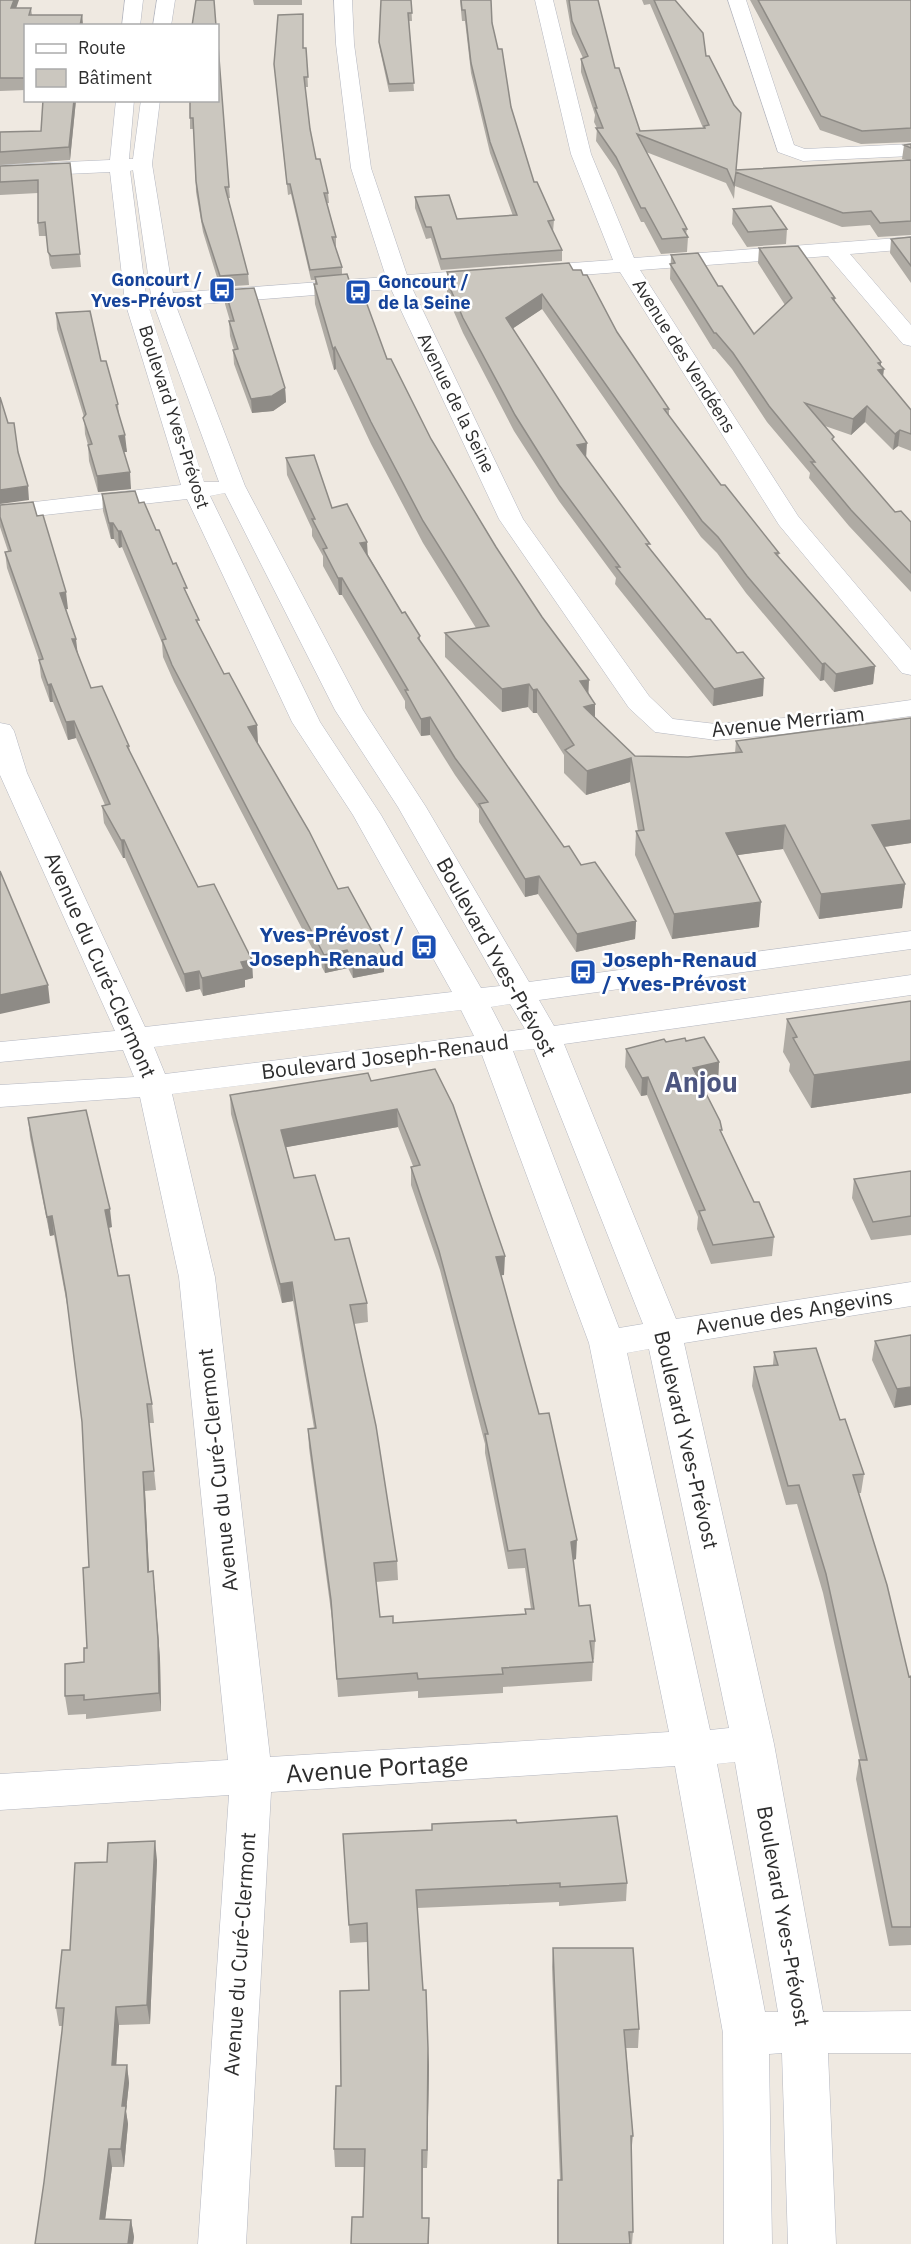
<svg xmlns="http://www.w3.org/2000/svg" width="911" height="2244" viewBox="0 0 911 2244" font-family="'IBM Plex Sans',sans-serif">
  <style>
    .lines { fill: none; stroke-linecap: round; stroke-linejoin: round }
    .minor-casing { stroke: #b4b7c1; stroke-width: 1 }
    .minor { fill: #fff; fill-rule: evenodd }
    .wall { fill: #afaba4; fill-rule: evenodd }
    .shaded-wall { fill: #8e8b86 }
    .building { fill: #cbc7bf; stroke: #8e8b86; stroke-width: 1.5; fill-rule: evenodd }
    .labels { text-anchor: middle; stroke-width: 5; stroke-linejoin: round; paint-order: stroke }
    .far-transit-label { font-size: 18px; font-weight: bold; fill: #164399; stroke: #fff; text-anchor: end }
    .far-street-label { font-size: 18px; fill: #2e2e2e; stroke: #fff }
    .street-label { font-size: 21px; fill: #2e2e2e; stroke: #fff }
    .transit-label { font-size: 21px; font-weight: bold; fill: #164399; stroke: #fff; text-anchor: end }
    .near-street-label { font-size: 26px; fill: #2e2e2e; stroke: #fff }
    .district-label { font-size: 27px; font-weight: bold; fill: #4d5680; stroke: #fff }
  </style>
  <rect width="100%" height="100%" fill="#efe9e1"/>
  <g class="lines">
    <defs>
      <path id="minor" d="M 125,0 L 143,0 L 140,26 L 122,26 Z
        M 157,0 L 175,0 L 171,26 L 153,26 Z
        M 334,0 L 352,0 L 354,44 L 371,168 L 407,275 L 613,260 L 571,154 L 535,0 L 553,0 L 591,154 L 634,258 L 911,237 L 911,249 L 850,254 L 911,325 L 911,346 L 903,344 L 828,256 L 640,270 L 798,516 L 911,650 L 911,675 L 902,673 L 779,525 L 620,272 L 412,288 L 523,519 L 649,696 L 673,719 L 716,724 L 784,718 L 911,700 L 911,716 L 784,734 L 716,740 L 655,732 L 629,708 L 499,519 L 391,289 L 176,306 L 245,486 L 363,710 L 426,807 L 529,982 L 911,931 L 911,949 L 539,1000 L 554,1026 L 911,975 L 911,995 L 564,1044 L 676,1319 L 911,1282 L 911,1306 L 684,1343 L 774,1744 L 823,2012 L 911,2011 L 911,2053 L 828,2053 L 836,2244 L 788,2244 L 782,2053 L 769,2054 L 772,2244 L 724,2244 L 723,2033 L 675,1766 L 271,1792 L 246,2244 L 198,2244 L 229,1795 L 0,1810 L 0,1774 L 228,1760 L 179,1277 L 140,1097 L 0,1107 L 0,1085 L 134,1077 L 123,1050 L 0,1062 L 0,1042 L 115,1031 L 0,775 L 0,723 L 10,725 L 14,731 L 27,773 L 145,1027 L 452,992 L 353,815 L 292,722 L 187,499 L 0,520 L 0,506 L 181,485 L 125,302 L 110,172 L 0,177 L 0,165 L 110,160 L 116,100 L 134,100 L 129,159 L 133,159 L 141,100 L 160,100 L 152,164 L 173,293 L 386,277 L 351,168 L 336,44 ZM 133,170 L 151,295 L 146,295 L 130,171 ZM 149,308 L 155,308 L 219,482 L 204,482 ZM 225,493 L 335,710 L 398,807 L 500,986 L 481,988 L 381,815 L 320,722 L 210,496 ZM 510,1004 L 525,1029 L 504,1032 L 491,1007 ZM 461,1010 L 474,1036 L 165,1074 L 154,1047 ZM 534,1049 L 643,1324 L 619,1328 L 513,1051 ZM 482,1055 L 589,1343 L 669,1732 L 270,1757 L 215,1277 L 172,1094 ZM 649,1349 L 729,1728 L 710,1730 L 627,1353 ZM 735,1762 L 778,2012 L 765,2012 L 717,1764 Z
        M 728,0 L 746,0 L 794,145 L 805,149 L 911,144 L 911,156 L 803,161 L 778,152 Z"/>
    </defs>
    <use href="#minor" class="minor-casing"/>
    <use href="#minor" class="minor"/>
  </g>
  <path class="wall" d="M 0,0 L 17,8 L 31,8 L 32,15 L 82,15 L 83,26 L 26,26 L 26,90 L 0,91 Z
    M 253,0 L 302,0 L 302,5 L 254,5 Z
    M 411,0 L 412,21 L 409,21 L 414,91 L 389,92 L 380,50 L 379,42 Z
    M 460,0 L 491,0 L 492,23 L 511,107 L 534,182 L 554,220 L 553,232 L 562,250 L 562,261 L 441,270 L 431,238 L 426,239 L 415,208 L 415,197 L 457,219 L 513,216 L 490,153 L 471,73 L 465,21 L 462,21 Z
    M 566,0 L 598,0 L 615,68 L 640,131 L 703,128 L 650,4 L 644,5 L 642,0 L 675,0 L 706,56 L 736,170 L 907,160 L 902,159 L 904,145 L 911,144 L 911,235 L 878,237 L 870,225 L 842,227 L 735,186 L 734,199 L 726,183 L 646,152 L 687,229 L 686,234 L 688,237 L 687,252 L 661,254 L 644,222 L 641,222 L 616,170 L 596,141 L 597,128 L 594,122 L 595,115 L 581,72 L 581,59 L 583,58 L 572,34 Z
    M 750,0 L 911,0 L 911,143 L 911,142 L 861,144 L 820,130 Z
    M 303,14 L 303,48 L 306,48 L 308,87 L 305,87 L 310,129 L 316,159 L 328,193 L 329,203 L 327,203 L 336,237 L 336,247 L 335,247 L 342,267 L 342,274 L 351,286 L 387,359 L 431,439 L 496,547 L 588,693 L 595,718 L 635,756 L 688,757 L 735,753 L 736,741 L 911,843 L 884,847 L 905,884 L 902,908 L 819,919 L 783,849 L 737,855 L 759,927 L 672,939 L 635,855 L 636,831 L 638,831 L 630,782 L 586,795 L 564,773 L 564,755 L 537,713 L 533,713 L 528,707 L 502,712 L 445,657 L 445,633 L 476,628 L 423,543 L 371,444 L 336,369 L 334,370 L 315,304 L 314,284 L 315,284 L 315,280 L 311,280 L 291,194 L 288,195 L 274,64 Z
    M 76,100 L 70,160 L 0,165 L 0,132 L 41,131 Z
    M 190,100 L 229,187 L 230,198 L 228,198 L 248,274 L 249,285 L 220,287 L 203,232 L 196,192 L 194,129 L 190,129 Z
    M 70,163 L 81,267 L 52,269 L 50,265 L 46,236 L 39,236 L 38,223 L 38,193 L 0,195 L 0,166 Z
    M 733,209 L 787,229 L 786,244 L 747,247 L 732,224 Z
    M 911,237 L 911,283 L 890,253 L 891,239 Z
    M 759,248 L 835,298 L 835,302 L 881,362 L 881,366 L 883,377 L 911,410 L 911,451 L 898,446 L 893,450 L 865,422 L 851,435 L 825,426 L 834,441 L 895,512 L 911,522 L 911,592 L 849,526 L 809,478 L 810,473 L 767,422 L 732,369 L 715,349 L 713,349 L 670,279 L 671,255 L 718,286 L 754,334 L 785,305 L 758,263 Z
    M 573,270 L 583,275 L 617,332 L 669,409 L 669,416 L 721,485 L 779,553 L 778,557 L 875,666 L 873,684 L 834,692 L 824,680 L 820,681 L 746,593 L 717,553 L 701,537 L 542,309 L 513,328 L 586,458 L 650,549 L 763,696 L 713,706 L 615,584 L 616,578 L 559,501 L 514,431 L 463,333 L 447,296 L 447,272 Z
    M 225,290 L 285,388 L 286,402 L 273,411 L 252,413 L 234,364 L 233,350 L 234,350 L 230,336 L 229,321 L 230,321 L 225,304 Z
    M 56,313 L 101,361 L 118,404 L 119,416 L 127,452 L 123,452 L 131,489 L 98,492 L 89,461 L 88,445 L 85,434 L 84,417 L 57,329 Z
    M 286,458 L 332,508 L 368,555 L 402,613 L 420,636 L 420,641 L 564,847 L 636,921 L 635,939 L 576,952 L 538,894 L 525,897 L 479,822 L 479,809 L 455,775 L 430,735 L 421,736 L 405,708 L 405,701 L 342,595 L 339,595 L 323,566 L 323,556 L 312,536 L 312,529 L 287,475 Z
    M 102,494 L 139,503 L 156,530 L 188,596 L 200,628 L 224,674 L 257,725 L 257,742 L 338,889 L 384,972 L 353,978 L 348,968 L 325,973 L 174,682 L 163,657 L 162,643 L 122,547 L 119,548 L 114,539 L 111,539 L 103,511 Z
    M 0,505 L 68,609 L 66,609 L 78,654 L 91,688 L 129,746 L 130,752 L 198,887 L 253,978 L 245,980 L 245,987 L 203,996 L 200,989 L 186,992 L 125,858 L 123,858 L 104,823 L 102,806 L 105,805 L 76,738 L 68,740 L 53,702 L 50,702 L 41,677 L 39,660 L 7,568 L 5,552 L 8,551 L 0,527 Z
    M 911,1001 L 911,1093 L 811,1108 L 789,1071 L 790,1064 L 783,1052 L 787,1019 Z
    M 686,1041 L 719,1062 L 718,1081 L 701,1084 L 722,1135 L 754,1202 L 774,1237 L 772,1256 L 711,1264 L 697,1229 L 698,1217 L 647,1095 L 641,1096 L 625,1067 L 626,1049 L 666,1042 Z
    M 435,1069 L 504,1275 L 501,1275 L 576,1559 L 573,1560 L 579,1606 L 595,1641 L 594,1659 L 593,1660 L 592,1681 L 503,1687 L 503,1693 L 418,1698 L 418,1691 L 338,1697 L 332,1619 L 309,1448 L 308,1429 L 314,1428 L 293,1301 L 282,1303 L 231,1114 L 230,1095 L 371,1081 ZM 398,1127 L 413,1166 L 411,1167 L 411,1185 L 440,1270 L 485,1444 L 485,1453 L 508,1569 L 525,1568 L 531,1609 L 525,1609 L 525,1614 L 393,1623 L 380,1617 L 376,1582 L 398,1580 L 397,1561 L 354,1324 L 368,1322 L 367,1303 L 335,1240 L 294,1178 L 286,1147 Z
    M 28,1118 L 112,1227 L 109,1228 L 118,1276 L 152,1404 L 154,1423 L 149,1423 L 156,1490 L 145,1491 L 149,1571 L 155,1590 L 160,1659 L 161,1711 L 86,1719 L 86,1714 L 68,1715 L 65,1696 L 84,1662 L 87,1648 L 89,1567 L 82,1422 L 68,1310 L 54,1235 L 50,1236 L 30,1137 Z
    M 911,1171 L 911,1235 L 871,1240 L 852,1198 L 854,1179 Z
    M 911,1335 L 894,1408 L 872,1360 L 875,1341 Z
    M 774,1352 L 840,1420 L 864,1474 L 861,1493 L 859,1493 L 909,1677 L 911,1676 L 911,1945 L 889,1946 L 856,1779 L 859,1760 L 860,1760 L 823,1593 L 797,1504 L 786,1505 L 752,1386 L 754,1367 L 773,1365 Z
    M 517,1823 L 627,1883 L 626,1901 L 559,1906 L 559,1902 L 417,1908 L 429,2066 L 427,2168 L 423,2168 L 422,2218 L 429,2218 L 429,2244 L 351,2244 L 363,2217 L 365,2167 L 335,2167 L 334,2149 L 341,2086 L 369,1990 L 367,1942 L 350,1943 L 343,1834 L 432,1830 Z
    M 157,1860 L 150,2024 L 119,2025 L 116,2065 L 127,2065 L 129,2083 L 126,2111 L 128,2124 L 124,2167 L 112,2167 L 105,2219 L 131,2220 L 134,2237 L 133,2244 L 35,2244 L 44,2182 L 63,2026 L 59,2026 L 56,2008 L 70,1950 Z
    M 553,1948 L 639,2029 L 638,2048 L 626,2048 L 633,2136 L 631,2154 L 633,2232 L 632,2244 L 557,2244 L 557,2198 L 558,2180 L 560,2180 L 552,1967 Z"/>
  <path class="shaded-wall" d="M 14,0 L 19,0 L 12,20 L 11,8 Z
    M 82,15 L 83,26 L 80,26 Z
    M 74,100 L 76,100 L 70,160 L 69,147 Z
    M 542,294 L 542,309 L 506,333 L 506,318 Z
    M 335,347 L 336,369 L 334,370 L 333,349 Z
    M 881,362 L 881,370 L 884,369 L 882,385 L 876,386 L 878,363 Z
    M 285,388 L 286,402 L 273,411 L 252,413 L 251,399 Z
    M 867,406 L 865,422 L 851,435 L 853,419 Z
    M 900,430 L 898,446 L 893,450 L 895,434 Z
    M 125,435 L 127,452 L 120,452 L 119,436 Z
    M 587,443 L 586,459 L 577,445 Z
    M 130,472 L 131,489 L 98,492 L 97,476 Z
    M 28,486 L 29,500 L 0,504 L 0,490 Z
    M 109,523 L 113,523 L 114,539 L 111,539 Z
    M 118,531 L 121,531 L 122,547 L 119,548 Z
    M 367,542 L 368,558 L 360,543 Z
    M 338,578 L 342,578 L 342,595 L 339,595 Z
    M 66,592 L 68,609 L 62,610 L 60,593 Z
    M 72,639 L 76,639 L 78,656 Z
    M 825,663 L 824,680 L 820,681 L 822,664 Z
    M 875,666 L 873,684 L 834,692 L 836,674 Z
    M 764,678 L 763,696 L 713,706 L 714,689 Z
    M 589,680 L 588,703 L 580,681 Z
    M 51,684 L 53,702 L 50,702 L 48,685 Z
    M 529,684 L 528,707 L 502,712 L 502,689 Z
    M 537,689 L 537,713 L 533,713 L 533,690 Z
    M 595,704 L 595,727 L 584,707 Z
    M 430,717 L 430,735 L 421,736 L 421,719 Z
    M 74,721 L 76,738 L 68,740 L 66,722 Z
    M 257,725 L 258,742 L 249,744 L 248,727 Z
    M 631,758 L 630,782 L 586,795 L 587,771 Z
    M 911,820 L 911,843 L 869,849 L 872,825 Z
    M 785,825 L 783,849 L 724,857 L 726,833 Z
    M 121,840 L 124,840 L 125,858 L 123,858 Z
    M 539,876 L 538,894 L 525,897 L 525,879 Z
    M 905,884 L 902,908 L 819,919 L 821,894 Z
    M 761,902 L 759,927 L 672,939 L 674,914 Z
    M 636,921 L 635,939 L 576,952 L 577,934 Z
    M 347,950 L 348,968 L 325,973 L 324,955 Z
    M 384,953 L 384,972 L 353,978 L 352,960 Z
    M 252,960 L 253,978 L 245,980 L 245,987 L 203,996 L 202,978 L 241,962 Z
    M 199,971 L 200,989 L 186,992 L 184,974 Z
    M 48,985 L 50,1003 L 0,1014 L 0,995 Z
    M 911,1061 L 911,1093 L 811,1108 L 814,1075 Z
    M 719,1062 L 718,1081 L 691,1086 L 693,1068 Z
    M 648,1077 L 647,1095 L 641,1096 L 642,1078 Z
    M 397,1109 L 398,1127 L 282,1148 L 281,1130 Z
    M 110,1209 L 112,1227 L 107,1228 L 105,1210 Z
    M 52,1216 L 54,1235 L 50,1236 L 47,1217 Z
    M 505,1256 L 504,1275 L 495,1276 L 496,1257 Z
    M 292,1282 L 293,1301 L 282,1303 L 280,1284 Z
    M 911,1387 L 911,1405 L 894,1408 L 897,1389 Z
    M 143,1472 L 145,1491 L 150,1590 L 148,1572 Z
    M 577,1540 L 576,1559 L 570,1561 L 571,1542 Z
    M 153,1571 L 160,1659 L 161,1711 L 159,1693 Z
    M 155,1841 L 157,1860 L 150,2024 L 147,2005 Z
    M 116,2007 L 119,2025 L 115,2083 L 112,2065 Z
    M 428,2048 L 429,2066 L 427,2168 L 427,2150 Z
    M 127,2065 L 129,2083 L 126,2111 L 128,2124 L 124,2167 L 121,2149 L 122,2106 Z
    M 109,2149 L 112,2167 L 103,2236 L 100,2219 Z
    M 131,2220 L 134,2237 L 133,2244 L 128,2244 Z"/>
  <path class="building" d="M 0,0 L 14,0 L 11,8 L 31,8 L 29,15 L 82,15 L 80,26 L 26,26 L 26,78 L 0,78 Z
    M 196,0 L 214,0 L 216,26 L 192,26 Z
    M 381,0 L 411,0 L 412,13 L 408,13 L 414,83 L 389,84 L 379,42 Z
    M 461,0 L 491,0 L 492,23 L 498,49 L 502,49 L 511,107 L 534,182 L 537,182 L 554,220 L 548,221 L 562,250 L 441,259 L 431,227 L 426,227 L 415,197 L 449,195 L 457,219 L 517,215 L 490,142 L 471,63 L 465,10 L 462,10 Z
    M 569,0 L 598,0 L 615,68 L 619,68 L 640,131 L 705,128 L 704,126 L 709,125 L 654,0 L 675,0 L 703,33 L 706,56 L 709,56 L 734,105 L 741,113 L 736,170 L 911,160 L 911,221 L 880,223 L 871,211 L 843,213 L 736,172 L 734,185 L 727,169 L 637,134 L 687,229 L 683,229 L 688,237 L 662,239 L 645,208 L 641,208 L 616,157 L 596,128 L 603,128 L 595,108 L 597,108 L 581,59 L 588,56 L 572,21 Z
    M 758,0 L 911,0 L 911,128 L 862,131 L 821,116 Z
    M 303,14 L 303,48 L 306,48 L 308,77 L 304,77 L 310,129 L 316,159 L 320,159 L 328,193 L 324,193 L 336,237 L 332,237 L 342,267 L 310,270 L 290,184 L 287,184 L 274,64 L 278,15 Z
    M 218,45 L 229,187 L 225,187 L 248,274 L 220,276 L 202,221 L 196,181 L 193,118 L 190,118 L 190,100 L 218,100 Z
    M 43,100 L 74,100 L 69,147 L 0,152 L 0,132 L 41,131 Z
    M 911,144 L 911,148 L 904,145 Z
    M 70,163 L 80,254 L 51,256 L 48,252 L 45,222 L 38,223 L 38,180 L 0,182 L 0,166 Z
    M 771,206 L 787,229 L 748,232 L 733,209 Z
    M 911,237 L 911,266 L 891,239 Z
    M 798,246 L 835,298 L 832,298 L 881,362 L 878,363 L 884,369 L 878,370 L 911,410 L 911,434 L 900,430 L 895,434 L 867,406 L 853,419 L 805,403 L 834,437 L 832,439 L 895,512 L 901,511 L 911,522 L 911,573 L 851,510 L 811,462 L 815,462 L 769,406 L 733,353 L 716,333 L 714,333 L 670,264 L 675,263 L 671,255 L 698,253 L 718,286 L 722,286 L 754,334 L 792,298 L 759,248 Z
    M 569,263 L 573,270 L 581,270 L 583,275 L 587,275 L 617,332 L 669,409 L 664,409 L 721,485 L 725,485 L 779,553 L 775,553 L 875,666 L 836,674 L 825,663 L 822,664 L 747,576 L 718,537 L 702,521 L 542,294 L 506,318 L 587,443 L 577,445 L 650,544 L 646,544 L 706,619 L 710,619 L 737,653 L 743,652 L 764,678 L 714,689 L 616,567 L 620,567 L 559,485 L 515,415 L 463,318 L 447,281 L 450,281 L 447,272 Z
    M 347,274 L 351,286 L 360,285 L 387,359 L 391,359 L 431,439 L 496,547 L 542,617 L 589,680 L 580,681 L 595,704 L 584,707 L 635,756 L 688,757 L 742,752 L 736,741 L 911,718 L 911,820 L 872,825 L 905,884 L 821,894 L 785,825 L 726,833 L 761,902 L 674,914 L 636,831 L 644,830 L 631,758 L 587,771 L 565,750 L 574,745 L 537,689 L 533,690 L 529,684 L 502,689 L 445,633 L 489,626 L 423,521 L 371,422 L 335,347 L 333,349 L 314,284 L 317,284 L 315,277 Z
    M 254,288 L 285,388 L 272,396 L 251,399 L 233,350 L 238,349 L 229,321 L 234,321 L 225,290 Z
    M 90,311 L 101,361 L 106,361 L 118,404 L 116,405 L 125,435 L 119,436 L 130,472 L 97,476 L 88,445 L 92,444 L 83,418 L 86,414 L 56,313 Z
    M 0,397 L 8,423 L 14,423 L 18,452 L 28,486 L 0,490 Z
    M 314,455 L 332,508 L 347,504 L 367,542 L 360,543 L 402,613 L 405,612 L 420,636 L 418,638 L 564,847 L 569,846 L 581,865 L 595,862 L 636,921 L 577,934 L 539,876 L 525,879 L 479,804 L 488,802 L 455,758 L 430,717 L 421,719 L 405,690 L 408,690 L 342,578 L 338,578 L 323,549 L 327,548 L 312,519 L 315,519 L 286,458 Z
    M 135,491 L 139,503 L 144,502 L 156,530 L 159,530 L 173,564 L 176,563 L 187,588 L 184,588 L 199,620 L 196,620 L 224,674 L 229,673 L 257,725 L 248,727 L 309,831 L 338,889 L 348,887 L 384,953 L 352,960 L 347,950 L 324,955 L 172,665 L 162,640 L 166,639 L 121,531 L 118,531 L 113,523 L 109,523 L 102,494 Z
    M 33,502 L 37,516 L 43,515 L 66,592 L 60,593 L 76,639 L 72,639 L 91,688 L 102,686 L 129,746 L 127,746 L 198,887 L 214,884 L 252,960 L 241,962 L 244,969 L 202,978 L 199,971 L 184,974 L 124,840 L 121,840 L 102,806 L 110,804 L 74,721 L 66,722 L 51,684 L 48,685 L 39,660 L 43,659 L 5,552 L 11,551 L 0,517 L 0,505 Z
    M 0,871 L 48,985 L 0,995 Z
    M 911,1001 L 911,1061 L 814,1075 L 793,1038 L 797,1037 L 787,1019 Z
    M 704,1037 L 719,1062 L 693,1068 L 720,1121 L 722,1130 L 720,1130 L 754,1202 L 759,1202 L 774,1237 L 713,1245 L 699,1211 L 705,1210 L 648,1077 L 642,1078 L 626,1049 L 664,1039 L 666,1042 L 685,1038 L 686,1041 Z
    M 435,1069 L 453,1105 L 505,1256 L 496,1257 L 539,1414 L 549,1413 L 577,1540 L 571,1542 L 579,1606 L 590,1605 L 595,1641 L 590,1641 L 593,1662 L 502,1668 L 503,1674 L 418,1679 L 417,1673 L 337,1679 L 331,1600 L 308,1429 L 316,1428 L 292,1282 L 280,1284 L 230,1095 L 368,1073 L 371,1081 ZM 397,1109 L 420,1165 L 411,1167 L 439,1251 L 488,1434 L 485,1434 L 508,1551 L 525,1549 L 534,1609 L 525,1609 L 526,1614 L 393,1623 L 393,1616 L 380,1617 L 374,1563 L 397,1561 L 376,1426 L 350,1305 L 367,1303 L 349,1238 L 335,1240 L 315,1175 L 294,1178 L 281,1130 Z
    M 86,1110 L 110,1209 L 105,1210 L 118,1276 L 129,1275 L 152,1404 L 147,1404 L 154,1471 L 143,1472 L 148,1572 L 153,1571 L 158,1640 L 159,1693 L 84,1700 L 84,1695 L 65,1696 L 65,1664 L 84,1662 L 84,1648 L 87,1648 L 83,1568 L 89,1567 L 82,1422 L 66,1293 L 52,1216 L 47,1217 L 28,1118 Z
    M 911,1171 L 911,1216 L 873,1222 L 854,1179 Z
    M 911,1335 L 911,1387 L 897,1389 L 875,1341 Z
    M 816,1348 L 840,1420 L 845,1419 L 864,1474 L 853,1475 L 887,1585 L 909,1677 L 911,1676 L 911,1927 L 892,1927 L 859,1760 L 867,1760 L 826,1574 L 799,1485 L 788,1486 L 754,1367 L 778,1365 L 774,1352 Z
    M 617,1816 L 627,1883 L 560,1887 L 560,1883 L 416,1890 L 423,1990 L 426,1990 L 428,2048 L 427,2150 L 422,2150 L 422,2218 L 429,2218 L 428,2244 L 351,2244 L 352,2217 L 363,2217 L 365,2149 L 334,2149 L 336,2086 L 341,2086 L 340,1991 L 369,1990 L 367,1923 L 349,1925 L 343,1834 L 432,1830 L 432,1824 L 516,1820 L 517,1823 Z
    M 155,1841 L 147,2005 L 116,2007 L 112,2065 L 127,2065 L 122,2106 L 126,2106 L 121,2149 L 109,2149 L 100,2219 L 131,2220 L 128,2244 L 35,2244 L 44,2182 L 62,2031 L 64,2008 L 56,2008 L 62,1950 L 70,1950 L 75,1863 L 107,1862 L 108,1843 Z
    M 553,1948 L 633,1948 L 639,2029 L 624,2030 L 633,2136 L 631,2136 L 633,2232 L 629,2232 L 630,2244 L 558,2244 L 558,2180 L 562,2180 Z"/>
  <defs>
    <symbol id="bus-square" viewBox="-11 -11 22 22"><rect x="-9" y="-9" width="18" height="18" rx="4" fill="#1a4fb4" stroke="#fff"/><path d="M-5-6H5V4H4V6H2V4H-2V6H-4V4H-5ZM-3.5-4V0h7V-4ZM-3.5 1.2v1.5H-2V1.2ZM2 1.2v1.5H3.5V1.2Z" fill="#fff"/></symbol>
  </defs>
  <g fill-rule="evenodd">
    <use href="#bus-square" x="207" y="275" width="30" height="30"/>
    <use href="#bus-square" x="343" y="277" width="30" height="30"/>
    <use href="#bus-square" x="409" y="932" width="30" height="30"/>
    <use href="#bus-square" x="568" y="957" width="30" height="30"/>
  </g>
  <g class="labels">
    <g class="far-transit-label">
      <text x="202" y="286">Goncourt /<tspan x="202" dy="21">Yves-Prévost</tspan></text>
      <text x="378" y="288" text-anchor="start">Goncourt /<tspan x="378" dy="21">de la Seine</tspan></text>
    </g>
    <g class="far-street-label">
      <text transform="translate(684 356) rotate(58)" y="6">Avenue des Vendéens</text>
      <text transform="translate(456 403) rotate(64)" y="6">Avenue de la Seine</text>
      <text transform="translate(174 417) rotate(72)" y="6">Boulevard Yves-Prévost</text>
    </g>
    <g class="street-label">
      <text transform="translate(788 722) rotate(-6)" y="7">Avenue Merriam</text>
      <text transform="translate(496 957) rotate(61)" y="7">Boulevard Yves-Prévost</text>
      <text transform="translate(100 965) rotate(66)" y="7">Avenue du Curé-Clermont</text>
      <text transform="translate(385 1057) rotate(-7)" y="7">Boulevard Joseph-Renaud</text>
      <text transform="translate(794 1312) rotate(-9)" y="7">Avenue des Angevins</text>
      <text transform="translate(686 1440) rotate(77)" y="7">Boulevard Yves-Prévost</text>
      <text transform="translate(218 1470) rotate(-96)" y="7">Avenue du Curé-Clermont</text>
      <text transform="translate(783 1916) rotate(80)" y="7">Boulevard Yves-Prévost</text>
      <text transform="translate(240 1954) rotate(-86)" y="7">Avenue du Curé-Clermont</text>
    </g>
    <g class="transit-label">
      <text x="404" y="942">Yves-Prévost /<tspan x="404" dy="24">Joseph-Renaud</tspan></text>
      <text x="602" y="967" text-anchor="start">Joseph-Renaud<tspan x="602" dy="24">/ Yves-Prévost</tspan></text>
    </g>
    <g class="near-street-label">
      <text transform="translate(377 1768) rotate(-4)" y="9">Avenue Portage</text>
    </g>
    <g class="district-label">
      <text x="701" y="1092">Anjou</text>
    </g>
  </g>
  <rect x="24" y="24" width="195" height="78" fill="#ffffff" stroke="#ababab" stroke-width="1.5"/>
  <rect x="36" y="44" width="30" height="9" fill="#ffffff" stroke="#ababab" stroke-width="1.5"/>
  <text x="78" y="54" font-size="18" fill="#2e2e2e">Route</text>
  <rect x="36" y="69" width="30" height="18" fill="#cbc7bf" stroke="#ababab" stroke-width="1.5"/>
  <text x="78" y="84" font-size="18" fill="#2e2e2e">Bâtiment</text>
</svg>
